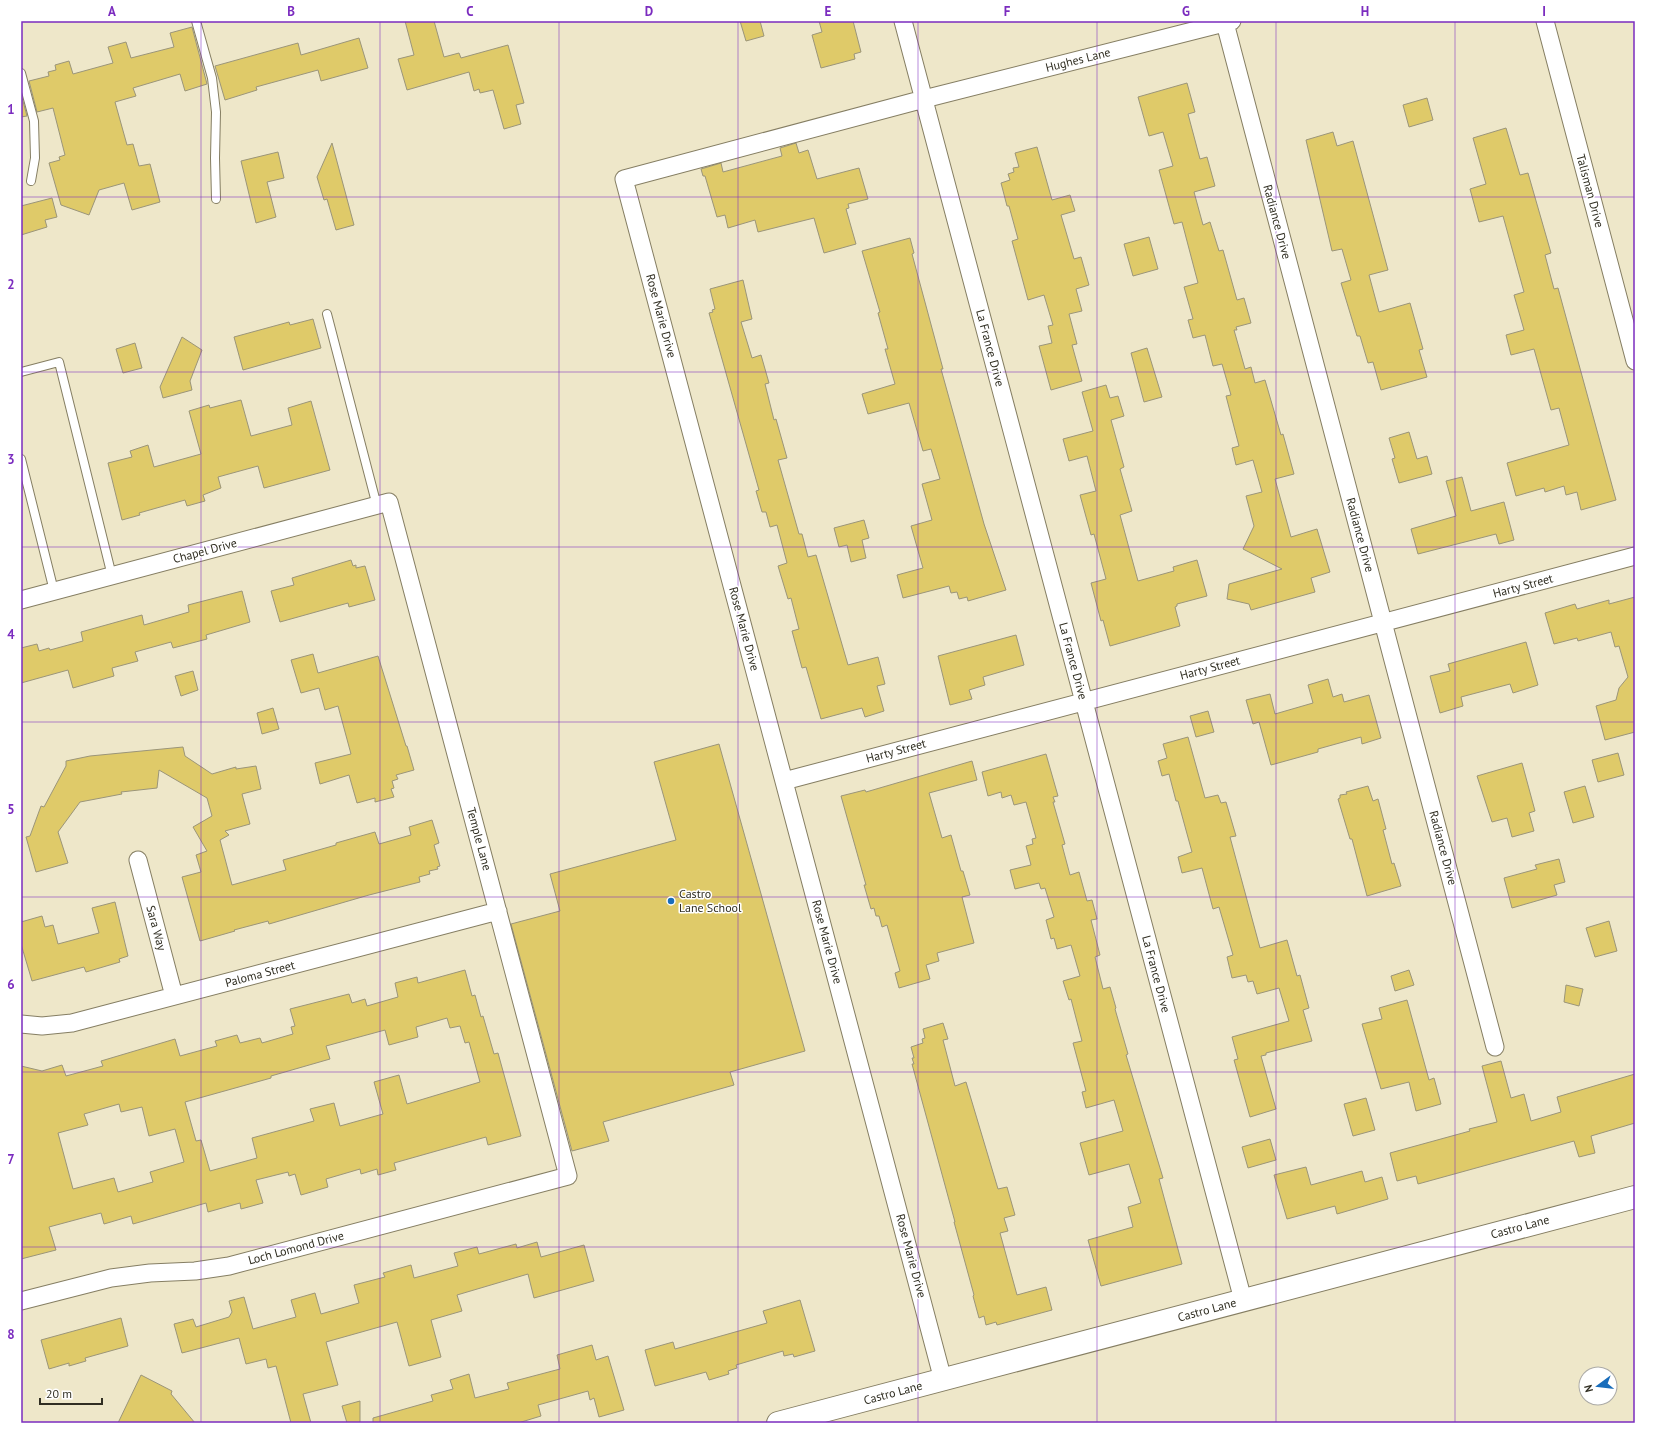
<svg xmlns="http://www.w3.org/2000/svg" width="1656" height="1444" viewBox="0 0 1656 1444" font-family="'PT Sans',sans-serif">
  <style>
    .building { fill: #dfca69; stroke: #9b9579; fill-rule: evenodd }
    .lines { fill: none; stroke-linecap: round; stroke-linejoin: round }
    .lane-casing { stroke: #857e63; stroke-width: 10 }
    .street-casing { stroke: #857e63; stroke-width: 19 }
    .secondary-casing { stroke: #857e63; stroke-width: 24 }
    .lane { stroke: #fff; stroke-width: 8 }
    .street { stroke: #fff; stroke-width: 17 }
    .secondary { stroke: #fff; stroke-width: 22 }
    .grid { fill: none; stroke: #7b2cbf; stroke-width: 1; stroke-opacity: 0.55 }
    .poi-dot { fill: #196dbb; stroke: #fff; stroke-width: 1.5 }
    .labels { text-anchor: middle; stroke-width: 3; stroke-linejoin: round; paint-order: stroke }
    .street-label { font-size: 12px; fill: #302e22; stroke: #fff }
    .poi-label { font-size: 12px; fill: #302e22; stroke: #fff; text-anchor: start }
    .neatline { fill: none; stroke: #7b2cbf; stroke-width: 1.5 }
    .grid-label { font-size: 13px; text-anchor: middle; font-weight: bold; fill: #7b2cbf }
  </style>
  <rect width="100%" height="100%" fill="#eee7c9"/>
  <path class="building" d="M 405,21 L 434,21 L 444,57 L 459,53 L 461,58 L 508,45 L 524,103 L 516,105 L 521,124 L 504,129 L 493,90 L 480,93 L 479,89 L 474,91 L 469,72 L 407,90 L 398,59 L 414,55 Z
    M 740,21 L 760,21 L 764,36 L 746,41 Z
    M 819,21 L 853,21 L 861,52 L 854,54 L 855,59 L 821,68 L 812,35 L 822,32 Z
    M 192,27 L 207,84 L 185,91 L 180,74 L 133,88 L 136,96 L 115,102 L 127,145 L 133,144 L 139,166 L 150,164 L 160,202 L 132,210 L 124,183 L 99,190 L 89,215 L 61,205 L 49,163 L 60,160 L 59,157 L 65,155 L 53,108 L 37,112 L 29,81 L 49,76 L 48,72 L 56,70 L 55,65 L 69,61 L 73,74 L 113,63 L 108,47 L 126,42 L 131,58 L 174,47 L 170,33 Z
    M 359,38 L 368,68 L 321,81 L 318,70 L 256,87 L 257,90 L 225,100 L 215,66 L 298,43 L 301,55 Z
    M 1187,83 L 1195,112 L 1188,114 L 1200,159 L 1207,157 L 1215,186 L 1194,192 L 1203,225 L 1210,222 L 1219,251 L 1223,250 L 1237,300 L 1244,298 L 1251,323 L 1236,327 L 1237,330 L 1234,330 L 1245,369 L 1251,367 L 1255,383 L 1265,380 L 1281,435 L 1283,434 L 1294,474 L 1275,479 L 1291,537 L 1317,529 L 1330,572 L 1311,578 L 1315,592 L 1251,610 L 1249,604 L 1227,599 L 1229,584 L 1282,569 L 1243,549 L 1254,526 L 1246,496 L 1262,492 L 1253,460 L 1236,465 L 1232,448 L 1239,446 L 1226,396 L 1231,395 L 1222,364 L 1213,366 L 1205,335 L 1193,338 L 1188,320 L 1193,319 L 1184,287 L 1198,283 L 1182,222 L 1174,224 L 1159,170 L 1173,166 L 1163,132 L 1149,136 L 1138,97 Z
    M 21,94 L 27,116 L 21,117 Z
    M 1427,98 L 1433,120 L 1409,127 L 1403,105 Z
    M 1506,128 L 1520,175 L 1528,173 L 1551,253 L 1545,255 L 1554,289 L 1558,288 L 1616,500 L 1581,510 L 1577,492 L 1566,495 L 1564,486 L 1545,492 L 1544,488 L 1516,496 L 1507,463 L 1569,445 L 1559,408 L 1551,410 L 1534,349 L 1511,355 L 1506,335 L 1524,330 L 1514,295 L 1524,292 L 1503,216 L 1479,222 L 1470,189 L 1486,184 L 1473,138 Z
    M 1333,132 L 1337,146 L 1353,141 L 1388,270 L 1369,275 L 1379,312 L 1410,303 L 1423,349 L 1419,350 L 1427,377 L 1381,390 L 1373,362 L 1368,363 L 1360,336 L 1357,336 L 1341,283 L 1351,280 L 1342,249 L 1332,251 L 1306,140 Z
    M 332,143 L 354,225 L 336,230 L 327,199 L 324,200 L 317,177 Z
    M 796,143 L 799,153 L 808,150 L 817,179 L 859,168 L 868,199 L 848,204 L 849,208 L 846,209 L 856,244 L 824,253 L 814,218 L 758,232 L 755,220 L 728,228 L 725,215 L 717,217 L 705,176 L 703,176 L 701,169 L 721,163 L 723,172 L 782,156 L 780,148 Z
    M 1037,147 L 1052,200 L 1070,195 L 1075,211 L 1061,215 L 1074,259 L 1081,257 L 1089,285 L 1076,289 L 1082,311 L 1069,314 L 1077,344 L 1072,345 L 1082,381 L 1051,390 L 1039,346 L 1052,343 L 1048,326 L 1053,325 L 1044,295 L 1028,300 L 1012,241 L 1018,239 L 1009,206 L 1007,206 L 1001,183 L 1010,180 L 1008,174 L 1014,172 L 1013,168 L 1019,167 L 1015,153 Z
    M 278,152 L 284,178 L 267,182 L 276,217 L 256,223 L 241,161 Z
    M 52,198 L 57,217 L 45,220 L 47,227 L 21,235 L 21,206 Z
    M 1149,237 L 1158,269 L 1133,276 L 1124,244 Z
    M 910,238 L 914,253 L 912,254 L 943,369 L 941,369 L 984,524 L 1006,590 L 968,601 L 967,597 L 959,599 L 957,592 L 951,593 L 949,586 L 903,598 L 897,575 L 923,568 L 911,526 L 932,520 L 922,484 L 940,479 L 931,449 L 923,451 L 909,403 L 868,414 L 862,394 L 895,384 L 885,349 L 888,349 L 878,313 L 880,312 L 862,251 Z
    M 743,280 L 752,319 L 741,322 L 752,358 L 761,355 L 769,383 L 765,384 L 774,420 L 776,419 L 787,458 L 778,460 L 799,534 L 802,534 L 808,557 L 816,555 L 848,665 L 878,657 L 885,684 L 877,686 L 884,711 L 865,717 L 862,708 L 821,719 L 806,667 L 802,668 L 792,631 L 799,629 L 791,598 L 788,599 L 778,566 L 787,563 L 777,525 L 770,527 L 766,512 L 762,512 L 756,491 L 759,490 L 709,313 L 713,312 L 712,310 L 715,309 L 710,289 Z
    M 313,319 L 321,348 L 243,370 L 234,337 L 289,322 L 290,325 Z
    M 182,337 L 202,350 L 190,381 L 192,390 L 163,398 L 160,387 Z
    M 135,343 L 142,368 L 123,373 L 116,349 Z
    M 1147,348 L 1162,397 L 1144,402 L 1131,353 Z
    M 1106,385 L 1110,398 L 1118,396 L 1124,416 L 1111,420 L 1124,467 L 1120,469 L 1132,511 L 1120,515 L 1138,581 L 1174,571 L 1173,567 L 1197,560 L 1207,596 L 1177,604 L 1177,606 L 1175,607 L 1180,626 L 1110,646 L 1103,620 L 1101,621 L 1091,583 L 1106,579 L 1094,534 L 1091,535 L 1080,495 L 1096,491 L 1087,456 L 1069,461 L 1063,439 L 1093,431 L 1082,392 Z
    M 241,400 L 251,436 L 292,425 L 288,408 L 311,401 L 330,470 L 264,488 L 258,466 L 218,477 L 221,488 L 203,495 L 205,501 L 187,506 L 185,500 L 139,513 L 140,515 L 122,520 L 108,463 L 132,457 L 130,451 L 148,445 L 154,467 L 201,454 L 189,411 L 209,405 L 210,408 Z
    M 1409,432 L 1417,459 L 1427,456 L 1432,474 L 1399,483 L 1392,459 L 1395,458 L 1389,438 Z
    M 1462,477 L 1471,511 L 1504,502 L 1514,540 L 1499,544 L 1496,534 L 1418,554 L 1411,529 L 1456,516 L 1446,481 Z
    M 864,520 L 869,538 L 862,540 L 866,558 L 851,562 L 847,545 L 839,547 L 834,528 Z
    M 351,560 L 353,566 L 356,565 L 356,568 L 365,566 L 375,600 L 349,607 L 348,603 L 280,622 L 271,591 L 294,585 L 292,578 Z
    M 242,591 L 250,622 L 206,635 L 207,639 L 173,648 L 171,642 L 135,652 L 138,661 L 112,668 L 114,676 L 73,688 L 68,670 L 21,683 L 21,648 L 37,644 L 39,651 L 49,648 L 50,650 L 83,641 L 81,632 L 142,615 L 144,625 L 189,612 L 188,605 Z
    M 1635,597 L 1635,732 L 1605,740 L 1596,706 L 1616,700 L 1619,688 L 1628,677 L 1619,646 L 1615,647 L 1611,632 L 1578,641 L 1577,638 L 1554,644 L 1545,613 L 1575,604 L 1577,609 L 1609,600 L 1609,604 Z
    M 1016,635 L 1024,665 L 983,677 L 985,685 L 969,690 L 972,699 L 950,705 L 938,656 Z
    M 1526,642 L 1538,685 L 1513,693 L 1510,684 L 1461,697 L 1463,706 L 1440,713 L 1430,676 L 1450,671 L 1448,664 Z
    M 313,654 L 318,673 L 378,656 L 406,746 L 407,746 L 414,770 L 396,775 L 398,779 L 392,781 L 394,788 L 391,789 L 394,797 L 375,802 L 375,798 L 357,803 L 349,775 L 320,784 L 315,763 L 351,754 L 338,706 L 325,710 L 319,688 L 301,693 L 291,660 Z
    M 193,671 L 198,690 L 181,696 L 175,676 Z
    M 1328,679 L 1333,697 L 1342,694 L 1344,702 L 1369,695 L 1381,738 L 1362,744 L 1361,737 L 1318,749 L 1318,752 L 1271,765 L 1259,722 L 1253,724 L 1246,700 L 1270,694 L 1275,714 L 1313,703 L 1308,685 Z
    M 273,708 L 279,729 L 262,734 L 257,713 Z
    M 1208,711 L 1214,732 L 1196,737 L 1190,716 Z
    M 1188,737 L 1205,798 L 1218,795 L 1221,803 L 1226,802 L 1236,836 L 1230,837 L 1260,948 L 1287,940 L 1297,976 L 1300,975 L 1309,1008 L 1303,1010 L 1312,1041 L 1266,1053 L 1266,1055 L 1261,1056 L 1276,1109 L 1250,1117 L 1234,1060 L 1238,1059 L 1232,1037 L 1289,1021 L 1279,988 L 1257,994 L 1253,981 L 1248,982 L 1246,975 L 1232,978 L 1227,957 L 1233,955 L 1219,907 L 1213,909 L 1202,868 L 1182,873 L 1178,857 L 1192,852 L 1178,801 L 1176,801 L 1169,774 L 1162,776 L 1158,761 L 1167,758 L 1163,744 Z
    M 719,744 L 805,1051 L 730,1072 L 734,1085 L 603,1122 L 609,1141 L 572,1151 L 511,924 L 560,911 L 550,874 L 676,840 L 654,762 Z
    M 183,747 L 185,756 L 212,774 L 236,767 L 236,769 L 256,766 L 261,789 L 242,794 L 250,824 L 225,831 L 229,835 L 220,840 L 232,885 L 286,870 L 283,860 L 336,845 L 336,843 L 375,832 L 379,844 L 411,835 L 409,827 L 432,820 L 439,843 L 434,845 L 440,866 L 437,867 L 438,869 L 429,871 L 430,874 L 419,877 L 420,882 L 369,895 L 269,924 L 268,921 L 234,930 L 235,931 L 200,941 L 182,877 L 201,872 L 196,855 L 207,851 L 193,827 L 212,816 L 207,798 L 159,770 L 157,788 L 121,792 L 122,794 L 80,802 L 58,832 L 68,863 L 36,872 L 26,837 L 30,836 L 41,806 L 44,807 L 66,766 L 66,761 L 90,756 Z
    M 1618,753 L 1624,775 L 1598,782 L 1592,760 Z
    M 1046,754 L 1058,796 L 1053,797 L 1055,802 L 1053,802 L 1065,844 L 1062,845 L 1070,875 L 1079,872 L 1087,901 L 1092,900 L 1097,919 L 1091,920 L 1100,955 L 1095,957 L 1103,989 L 1110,987 L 1116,1008 L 1115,1009 L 1128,1054 L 1126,1055 L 1163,1178 L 1159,1179 L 1182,1264 L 1101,1286 L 1088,1240 L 1133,1227 L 1128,1207 L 1141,1203 L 1129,1164 L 1089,1175 L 1080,1143 L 1123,1131 L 1114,1100 L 1086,1108 L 1082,1092 L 1086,1091 L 1073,1043 L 1082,1041 L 1071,999 L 1069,1000 L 1063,981 L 1080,976 L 1071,945 L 1057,949 L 1054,938 L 1051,939 L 1046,920 L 1054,917 L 1045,888 L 1041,889 L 1039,883 L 1015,889 L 1010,870 L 1031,865 L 1026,846 L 1033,844 L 1032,839 L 1036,838 L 1026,802 L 1014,805 L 1011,795 L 1002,798 L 1001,792 L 988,796 L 982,772 Z
    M 972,761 L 977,780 L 929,793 L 942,838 L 951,835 L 961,871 L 963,871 L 970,895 L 962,897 L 974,943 L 937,953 L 939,961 L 926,965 L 930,979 L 899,988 L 895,973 L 900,971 L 887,925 L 882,927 L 879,916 L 876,916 L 874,908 L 871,909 L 864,885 L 866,885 L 841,796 L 865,790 L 866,792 Z
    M 1522,763 L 1535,811 L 1529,813 L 1534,831 L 1512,837 L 1507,818 L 1492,822 L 1477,776 Z
    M 1368,786 L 1373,801 L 1378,799 L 1386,829 L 1383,830 L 1392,864 L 1394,863 L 1401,886 L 1367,896 L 1352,839 L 1350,839 L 1338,799 L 1340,798 L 1340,795 L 1347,794 L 1346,792 Z
    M 1585,786 L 1594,817 L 1573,823 L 1564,792 Z
    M 1559,859 L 1565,882 L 1554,885 L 1557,895 L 1512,908 L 1504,878 L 1537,869 L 1535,865 Z
    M 115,902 L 128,956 L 119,959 L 120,962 L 86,972 L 84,967 L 32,981 L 21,944 L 21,922 L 42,916 L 45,927 L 53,925 L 58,944 L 99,933 L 92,908 Z
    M 1609,921 L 1617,951 L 1595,957 L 1586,928 Z
    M 465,970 L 472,996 L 475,995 L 481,1017 L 483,1016 L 494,1054 L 498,1053 L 521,1136 L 488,1145 L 486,1137 L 394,1163 L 396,1170 L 378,1175 L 377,1169 L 361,1174 L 360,1169 L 326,1179 L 328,1187 L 301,1195 L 295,1174 L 289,1176 L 288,1172 L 256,1180 L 263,1203 L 241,1209 L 240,1203 L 208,1212 L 206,1203 L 133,1224 L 131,1216 L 104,1224 L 101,1213 L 49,1227 L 56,1250 L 21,1259 L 21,1066 L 42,1071 L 62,1065 L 66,1076 L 103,1066 L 101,1061 L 175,1039 L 180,1056 L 217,1046 L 215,1041 L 237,1035 L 240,1043 L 260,1038 L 262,1043 L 293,1034 L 291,1027 L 295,1026 L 290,1009 L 349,994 L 352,1003 L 365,999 L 367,1006 L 398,997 L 395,983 L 417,977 L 418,983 ZM 447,1018 L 450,1028 L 460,1026 L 465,1043 L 469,1042 L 480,1082 L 407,1104 L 399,1075 L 374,1082 L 383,1114 L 340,1126 L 334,1103 L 310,1109 L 314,1121 L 252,1138 L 257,1158 L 210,1171 L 201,1140 L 196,1141 L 185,1102 L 271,1078 L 271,1076 L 330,1059 L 326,1046 L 385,1030 L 389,1045 L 418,1037 L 416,1027 ZM 119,1104 L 121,1112 L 142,1107 L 149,1136 L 175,1129 L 184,1162 L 150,1172 L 153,1182 L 118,1192 L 114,1178 L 73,1189 L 58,1133 L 88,1125 L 84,1114 Z
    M 1409,970 L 1414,985 L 1395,991 L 1391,976 Z
    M 1566,985 L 1583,989 L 1579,1006 L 1564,1002 Z
    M 1407,1000 L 1429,1080 L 1434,1078 L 1441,1104 L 1416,1111 L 1409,1082 L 1381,1089 L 1362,1024 L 1382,1019 L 1379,1008 Z
    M 943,1023 L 948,1039 L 943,1040 L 955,1086 L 966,1082 L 998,1189 L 1007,1187 L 1015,1215 L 1004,1218 L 1008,1231 L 1000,1233 L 1017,1295 L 1046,1287 L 1052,1310 L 997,1325 L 996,1322 L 986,1325 L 984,1316 L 979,1318 L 973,1296 L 974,1295 L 954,1222 L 955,1222 L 912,1064 L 914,1064 L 912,1058 L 914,1058 L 911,1047 L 923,1043 L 922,1039 L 925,1038 L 923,1029 Z
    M 1501,1061 L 1511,1098 L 1524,1094 L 1531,1121 L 1561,1112 L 1557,1097 L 1635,1074 L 1635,1123 L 1591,1136 L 1595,1153 L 1579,1157 L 1574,1141 L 1418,1184 L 1416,1176 L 1397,1181 L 1390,1153 L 1470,1131 L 1469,1129 L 1497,1122 L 1482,1066 Z
    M 1366,1098 L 1375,1130 L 1353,1136 L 1344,1104 Z
    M 1270,1139 L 1276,1160 L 1248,1168 L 1242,1147 Z
    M 1306,1167 L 1311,1185 L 1362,1171 L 1365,1182 L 1382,1177 L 1388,1199 L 1337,1214 L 1335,1206 L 1287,1219 L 1274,1175 Z
    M 537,1242 L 541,1257 L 584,1245 L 594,1281 L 534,1298 L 528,1274 L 457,1295 L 462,1311 L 431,1320 L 441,1357 L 409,1366 L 397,1322 L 326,1342 L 338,1385 L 303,1394 L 311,1423 L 291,1423 L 276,1366 L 268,1368 L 266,1359 L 246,1364 L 239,1338 L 182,1353 L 174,1324 L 193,1319 L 196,1327 L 229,1317 L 232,1312 L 229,1301 L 244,1297 L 253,1329 L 296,1317 L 291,1300 L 315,1293 L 321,1314 L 359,1303 L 354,1285 L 385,1277 L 383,1273 L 411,1265 L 414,1278 L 458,1266 L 454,1253 L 477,1247 L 479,1254 L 516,1244 L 517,1248 Z
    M 800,1300 L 815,1351 L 794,1357 L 793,1354 L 784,1356 L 783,1351 L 736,1365 L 737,1368 L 728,1371 L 729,1374 L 709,1380 L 706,1372 L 655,1386 L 645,1350 L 673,1342 L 675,1349 L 767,1323 L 763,1311 Z
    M 121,1318 L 128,1346 L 85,1358 L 86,1361 L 69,1366 L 69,1363 L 49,1369 L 41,1340 Z
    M 592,1345 L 596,1360 L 608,1356 L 624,1410 L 599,1417 L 594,1398 L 590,1400 L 588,1391 L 538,1405 L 541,1416 L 518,1423 L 373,1423 L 373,1418 L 433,1401 L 431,1395 L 453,1389 L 450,1380 L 469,1374 L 475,1398 L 509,1389 L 507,1383 L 560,1369 L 557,1355 Z
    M 141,1375 L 172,1391 L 171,1394 L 195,1423 L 118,1423 Z
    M 360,1401 L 360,1423 L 347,1423 L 342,1406 Z"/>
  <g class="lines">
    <defs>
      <path id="lane" d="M 196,21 L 212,78 L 216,112 L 215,158 L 216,199
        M 21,73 L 34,121 L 35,158 L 31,181
        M 327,314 L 377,506
        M 21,372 L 59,362 L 112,576
        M 21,459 L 54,591"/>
      <path id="street" d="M 903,21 L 1243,1300
        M 1545,21 L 1635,361
        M 1225,23 L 1495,1047
        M 21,600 L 389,502 L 568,1176 L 229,1266 L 195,1271 L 150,1273 L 111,1278 L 21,1301
        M 784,781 L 1635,556
        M 138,860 L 174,996
        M 21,1024 L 42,1026 L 72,1023 L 498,911
        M 943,1380 L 624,179 L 924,99 L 1232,21"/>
      <path id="secondary" d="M 778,1423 L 1635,1197"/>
    </defs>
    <use href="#lane" class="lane-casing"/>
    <use href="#street" class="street-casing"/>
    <use href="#secondary" class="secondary-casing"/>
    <use href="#lane" class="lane"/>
    <use href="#street" class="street"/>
    <use href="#secondary" class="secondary"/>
  </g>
  <path class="grid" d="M 201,21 L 201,1423M 380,21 L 380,1423M 559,21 L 559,1423M 738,21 L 738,1423M 918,21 L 918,1423M 1097,21 L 1097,1423M 1276,21 L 1276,1423M 1455,21 L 1455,1423M 21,197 L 1635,197M 21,372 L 1635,372M 21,547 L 1635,547M 21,722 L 1635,722M 21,897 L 1635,897M 21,1072 L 1635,1072M 21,1247 L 1635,1247"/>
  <circle class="poi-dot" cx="671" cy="901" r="4"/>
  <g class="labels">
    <g class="street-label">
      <text transform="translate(1078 60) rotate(-14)" y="4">Hughes Lane</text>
      <text transform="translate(1590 191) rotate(75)" y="4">Talisman Drive</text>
      <text transform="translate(1277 222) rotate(75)" y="4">Radiance Drive</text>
      <text transform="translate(661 316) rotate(75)" y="4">Rose Marie Drive</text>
      <text transform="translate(990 348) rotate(75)" y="4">La France Drive</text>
      <text transform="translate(1360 535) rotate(75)" y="4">Radiance Drive</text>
      <text transform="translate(205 551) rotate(-15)" y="4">Chapel Drive</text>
      <text transform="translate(1523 586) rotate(-15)" y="4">Harty Street</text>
      <text transform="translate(744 629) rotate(75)" y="4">Rose Marie Drive</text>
      <text transform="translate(1073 661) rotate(75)" y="4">La France Drive</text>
      <text transform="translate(1210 668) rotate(-15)" y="4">Harty Street</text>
      <text transform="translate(896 751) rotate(-15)" y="4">Harty Street</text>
      <text transform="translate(479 839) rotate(75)" y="4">Temple Lane</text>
      <text transform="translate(1443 848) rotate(75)" y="4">Radiance Drive</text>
      <text transform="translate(156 928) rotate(75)" y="4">Sara Way</text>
      <text transform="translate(827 942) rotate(75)" y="4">Rose Marie Drive</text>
      <text transform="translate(260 974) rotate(-15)" y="4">Paloma Street</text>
      <text transform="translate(1156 974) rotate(75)" y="4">La France Drive</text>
      <text transform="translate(1520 1227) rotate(-15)" y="4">Castro Lane</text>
      <text transform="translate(296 1248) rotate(-15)" y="4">Loch Lomond Drive</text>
      <text transform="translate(911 1256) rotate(75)" y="4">Rose Marie Drive</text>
      <text transform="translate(1207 1310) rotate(-15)" y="4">Castro Lane</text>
      <text transform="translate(893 1393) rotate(-15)" y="4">Castro Lane</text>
    </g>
    <g class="poi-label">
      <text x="679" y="898">Castro<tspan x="679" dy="14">Lane School</tspan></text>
    </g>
  </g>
  <rect width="1656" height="1444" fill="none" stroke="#ffffff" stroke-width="44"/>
  <g transform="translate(1598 1386) rotate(255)"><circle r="19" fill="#ffffff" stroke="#acaba7"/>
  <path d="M0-3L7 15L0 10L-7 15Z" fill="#196dbb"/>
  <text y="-6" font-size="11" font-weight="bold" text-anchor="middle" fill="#302e22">N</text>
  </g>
  <path d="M40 1398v6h62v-6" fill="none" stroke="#302e22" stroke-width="2"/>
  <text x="46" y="1398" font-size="12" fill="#302e22" stroke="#ffffff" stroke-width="3" paint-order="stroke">20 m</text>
  <rect x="22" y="22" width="1612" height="1400" class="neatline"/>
  <g class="grid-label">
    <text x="112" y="16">A</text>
    <text x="291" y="16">B</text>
    <text x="470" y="16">C</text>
    <text x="649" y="16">D</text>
    <text x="828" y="16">E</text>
    <text x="1007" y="16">F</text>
    <text x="1186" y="16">G</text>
    <text x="1365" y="16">H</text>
    <text x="1544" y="16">I</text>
    <text x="11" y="114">1</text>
    <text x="11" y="289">2</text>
    <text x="11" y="464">3</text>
    <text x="11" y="639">4</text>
    <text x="11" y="814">5</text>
    <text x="11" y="989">6</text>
    <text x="11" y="1164">7</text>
    <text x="11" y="1339">8</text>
  </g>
</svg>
